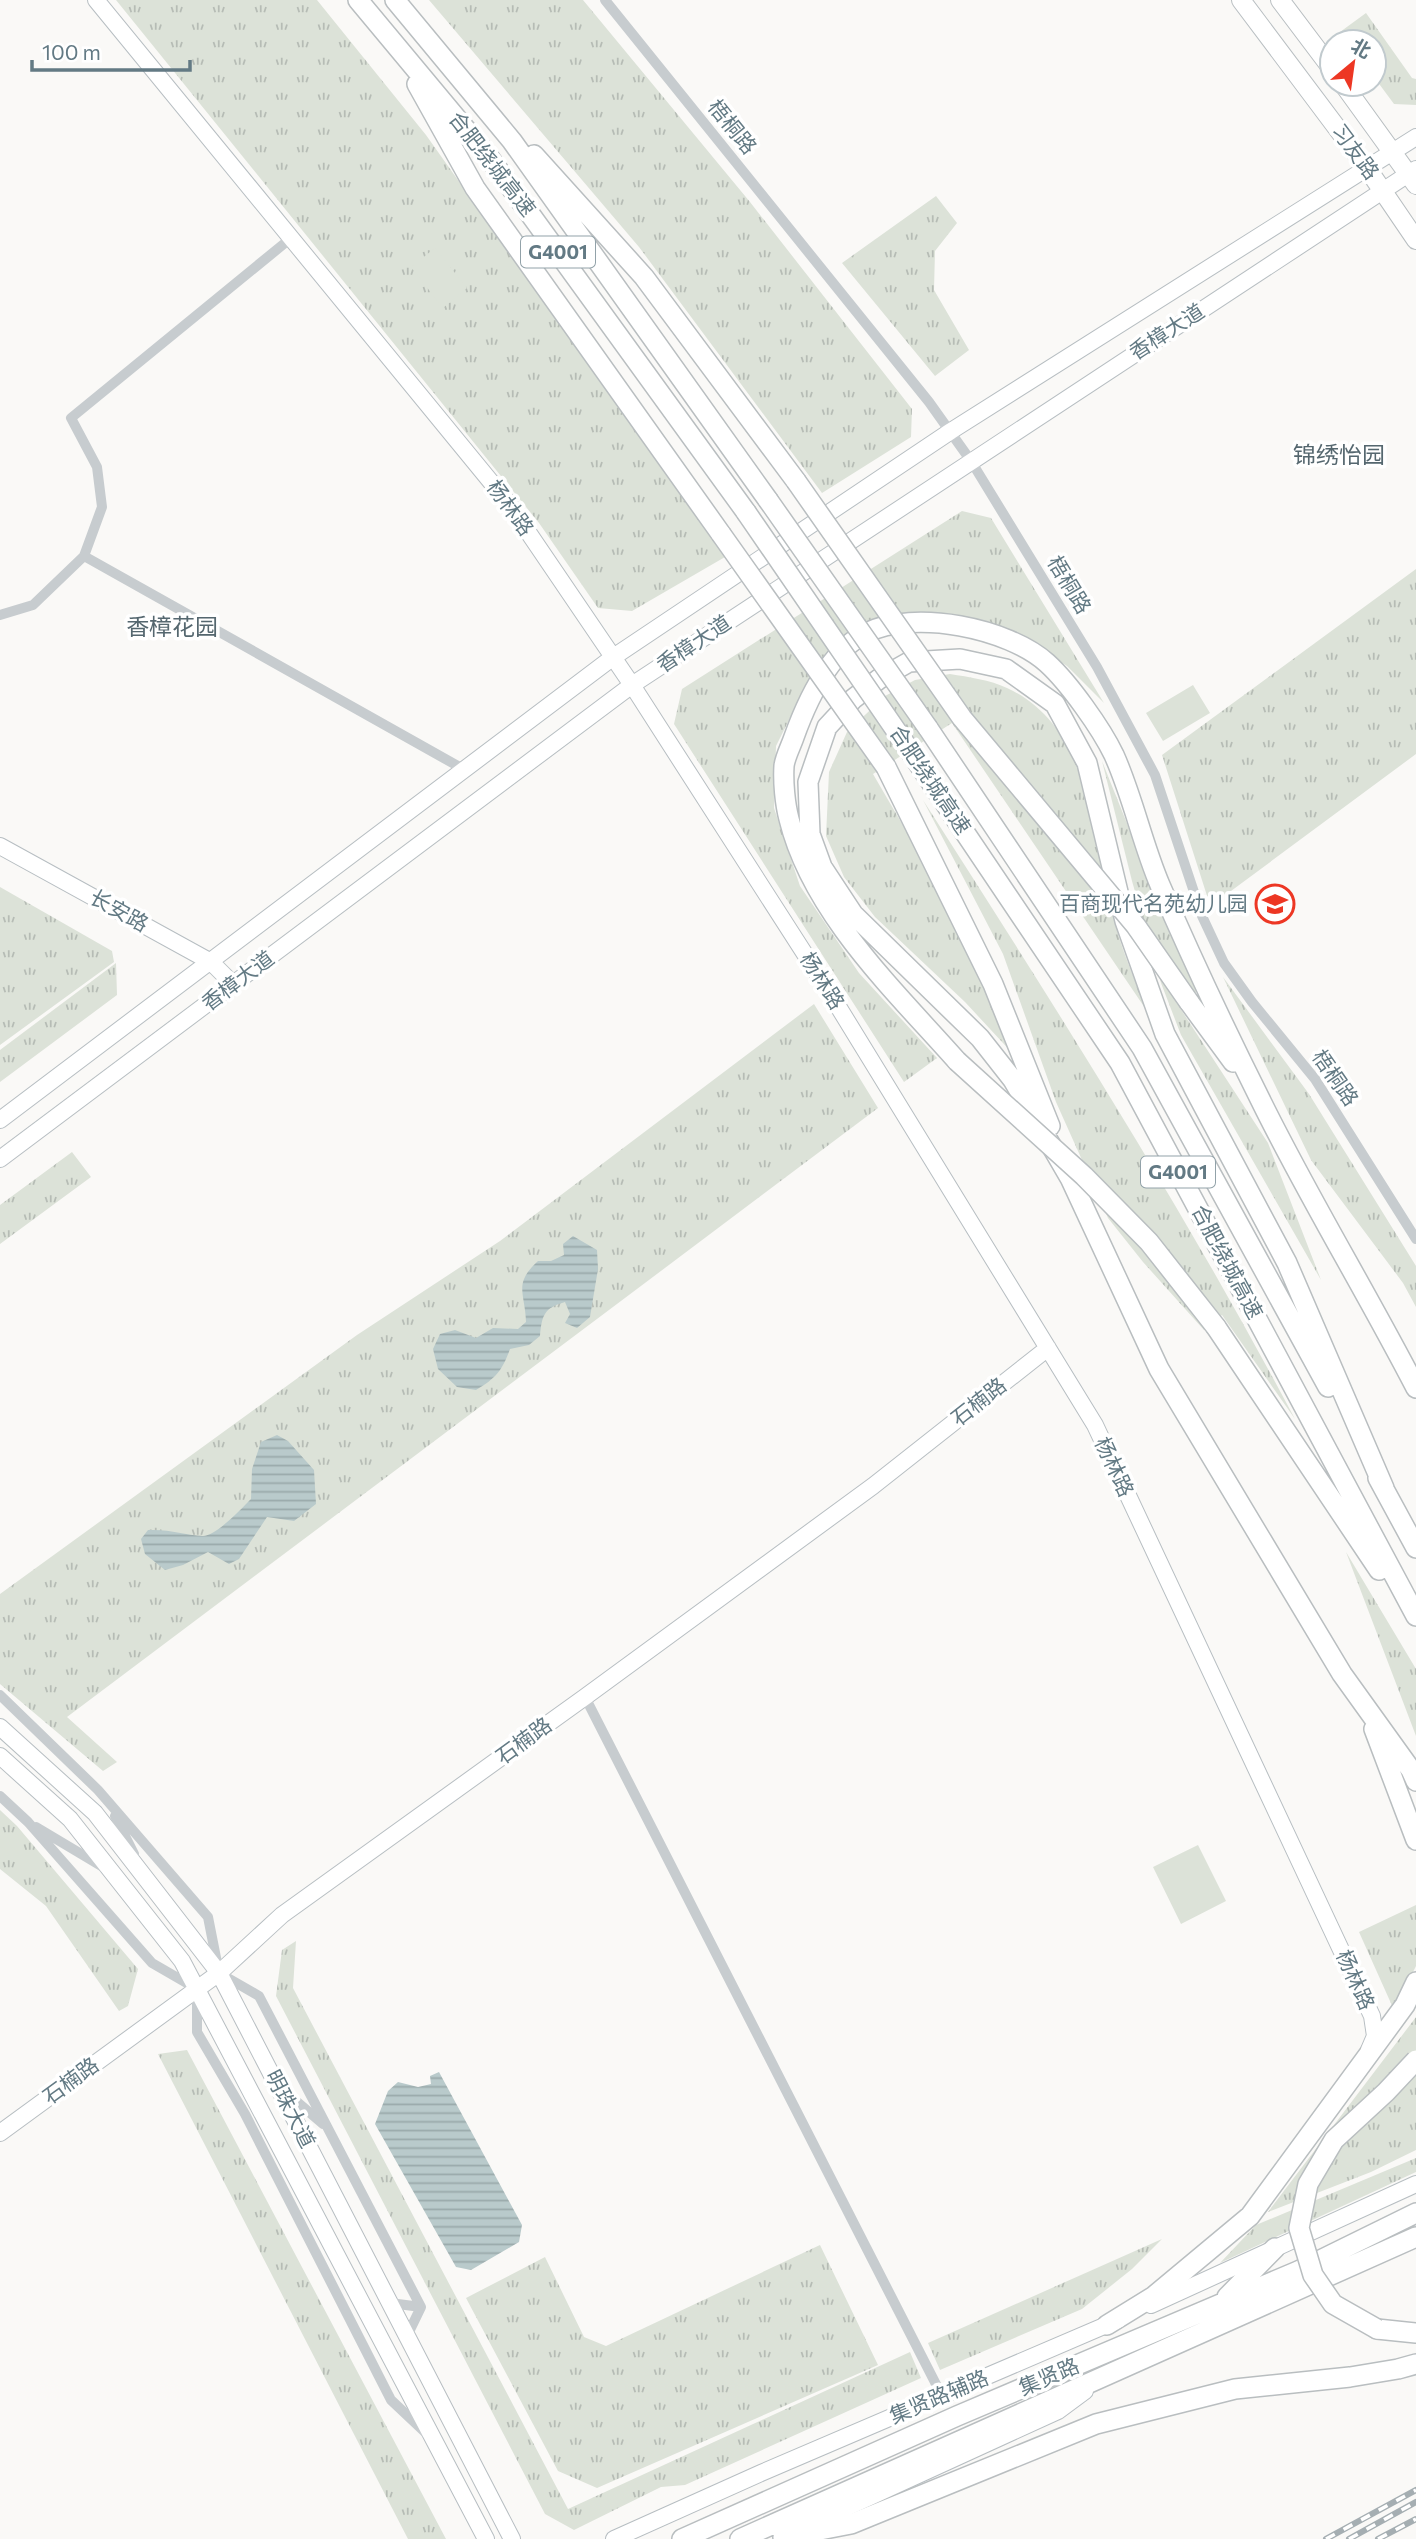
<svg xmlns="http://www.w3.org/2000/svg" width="1416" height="2539" viewBox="0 0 1416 2539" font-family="Commissioner,'Noto Sans SC',sans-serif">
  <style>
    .grass { fill: url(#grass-tufts) }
    .pitch { fill: #dce2d8 }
    .water { fill: url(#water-rules) }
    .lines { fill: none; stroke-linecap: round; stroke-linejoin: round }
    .secondary-casing { stroke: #b7bec2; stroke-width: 18 }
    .primary-casing { stroke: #b8bec1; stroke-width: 20 }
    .highway-casing { stroke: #b9bec0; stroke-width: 22 }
    .street { stroke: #c7cccf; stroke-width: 10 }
    .secondary { stroke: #fff; stroke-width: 16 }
    .primary { stroke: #fff; stroke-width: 18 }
    .highway { stroke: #fff; stroke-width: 19 }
    .rail-casing { stroke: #a5aeb2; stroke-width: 6 }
    .rail { stroke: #fff; stroke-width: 3.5; stroke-dasharray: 10; stroke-linecap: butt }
    .highway-bridge-casing { stroke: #b9bec0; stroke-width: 22; stroke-linecap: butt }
    .highway-bridge { stroke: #fff; stroke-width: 19 }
    .labels { text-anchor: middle; stroke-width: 7; stroke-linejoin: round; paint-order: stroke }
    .shield { fill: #fff; stroke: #92a2a9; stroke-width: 2 }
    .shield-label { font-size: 19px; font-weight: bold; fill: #637a84 }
    .street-label { font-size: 21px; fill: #637a84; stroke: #fff }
    .poi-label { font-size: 21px; fill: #637a84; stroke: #fff; text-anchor: end }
    .neighbourhood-label { font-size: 23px; fill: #55676f; stroke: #fff }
  </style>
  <defs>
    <pattern id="grass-tufts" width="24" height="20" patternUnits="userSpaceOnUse" patternTransform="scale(1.75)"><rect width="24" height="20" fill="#dce2d8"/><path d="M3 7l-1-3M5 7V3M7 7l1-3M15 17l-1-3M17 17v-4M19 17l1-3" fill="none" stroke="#b6bcb5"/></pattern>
    <pattern id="water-rules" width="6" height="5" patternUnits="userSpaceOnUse" patternTransform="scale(1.75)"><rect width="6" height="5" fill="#b9cacb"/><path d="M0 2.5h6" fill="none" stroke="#9aa9aa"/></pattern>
  </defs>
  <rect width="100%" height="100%" fill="#faf9f7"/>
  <path class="grass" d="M 116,0 L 317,0 L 426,135 L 725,557 L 632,611 L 598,608 L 539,523 Z
    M 429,0 L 583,0 L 750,202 L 912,409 L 911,437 L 822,493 L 639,247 Z
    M 1366,13 L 1412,78 L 1416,79 L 1416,105 L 1394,104 L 1374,77 L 1374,42 L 1348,42 L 1340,32 Z
    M 936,196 L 957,223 L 935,251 L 934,290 L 969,350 L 935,376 L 842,263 Z
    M 962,511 L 991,518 L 1104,703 L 1067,666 L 1017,633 L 955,617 L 894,613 L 807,684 L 776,746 L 774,808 L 800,886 L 859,973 L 937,1058 L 904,1082 L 674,724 L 682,689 Z
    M 1416,569 L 1416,754 L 1231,891 L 1209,902 L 1162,755 Z
    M 950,674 C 969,677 990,680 1007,688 C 1093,727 1097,845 1116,926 C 1123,955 1137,983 1147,1011 L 952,723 L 873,774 L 950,906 L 1015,1056 L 965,1002 L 875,917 L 844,877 L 826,836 L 829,772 L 847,732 L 885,696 L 915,680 Z
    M 1102,761 L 1146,871 L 1199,990 L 1178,1005 L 1268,1143 L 1321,1280 L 1181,1035 L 1161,983 L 1132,881 Z
    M 923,800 C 1053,1003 1182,1206 1295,1419 L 1222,1315 L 1204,1330 L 1143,1262 L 1108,1218 L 1056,1102 L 1003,954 Z
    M 0,887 L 112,951 L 114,962 L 0,1045 Z
    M 116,963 L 117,995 L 0,1082 L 0,1050 Z
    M 1223,977 L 1309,1094 L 1416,1266 L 1416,1307 L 1403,1283 L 1311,1160 Z
    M 814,1004 L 878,1108 L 67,1717 L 117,1762 L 103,1771 L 0,1684 L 0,1594 L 357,1335 L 500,1241 Z
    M 72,1152 L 91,1177 L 0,1244 L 0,1205 Z
    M 1346,1552 L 1416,1669 L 1416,1736 Z
    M 0,1810 L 17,1826 L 138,1969 L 128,2006 L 119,2011 L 46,1906 L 0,1869 Z
    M 1416,1905 L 1416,1966 L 1394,2010 L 1359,1932 Z
    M 296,1941 L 293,1988 L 568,2509 L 910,2352 L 921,2378 L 685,2485 L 661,2487 L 574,2530 L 545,2514 L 276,1996 L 282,1950 Z
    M 1416,2017 L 1416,2150 L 1371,2172 L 1268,2212 Z
    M 187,2050 L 446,2539 L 408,2539 L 158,2054 Z
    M 1416,2158 L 1416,2172 L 1220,2263 L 1256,2225 Z
    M 1162,2239 L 1132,2269 L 1082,2309 L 940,2370 L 928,2343 Z
    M 820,2245 L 878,2365 L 597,2488 L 558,2471 L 466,2298 L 545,2257 L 584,2337 L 606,2346 Z"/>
  <path class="pitch" d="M 435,248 L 467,288 L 443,308 L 411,267 Z
    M 1193,685 L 1210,713 L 1163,741 L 1146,713 Z
    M 1198,1845 L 1226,1901 L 1181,1924 L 1153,1867 Z"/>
  <path class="water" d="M 573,1236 L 597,1250 L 598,1269 L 590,1317 L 577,1328 L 565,1323 L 570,1314 L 565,1302 C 544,1308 542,1315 540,1336 L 529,1345 L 510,1349 C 502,1371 496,1378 476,1390 L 457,1387 L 438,1369 L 433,1349 L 440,1334 L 455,1330 L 476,1338 L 493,1328 L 518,1329 L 526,1322 C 525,1292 513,1284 538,1261 L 551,1261 L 564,1255 L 563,1244 Z
    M 277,1435 L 288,1441 L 314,1470 L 316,1504 L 294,1521 L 267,1517 L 239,1559 L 229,1564 L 208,1552 L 183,1565 L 165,1570 L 145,1554 L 141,1539 L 148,1530 C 171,1529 184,1535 203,1536 C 216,1536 241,1509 251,1499 L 252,1469 L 261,1442 Z
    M 439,2072 L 522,2225 L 519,2242 L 471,2270 L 456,2267 L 375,2124 L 388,2091 L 398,2082 L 418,2087 L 431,2084 L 430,2076 Z"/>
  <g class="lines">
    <defs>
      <path id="secondary" d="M 96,0 L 509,504 L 632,685 L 828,990 L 1095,1425 L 1372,2016 L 1375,2036 L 1369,2050
        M 0,846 L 211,962 L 233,984
        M 0,1120 L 612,658 L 951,431 L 1416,137
        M 0,1159 L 632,685 L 1416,169
        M 0,1727 L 95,1813 L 219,1973 L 512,2539
        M 0,1756 L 70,1819 L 182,1961 L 486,2539
        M 0,2133 L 219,1973 L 282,1915 L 585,1697 L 873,1486 L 1048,1348
        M 1151,2305 L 1416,2184
        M 800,2529 L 1058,2411 L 1085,2391
        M 614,2539 L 761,2473 L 1118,2320"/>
      <path id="primary" d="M 1241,0 L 1367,168 L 1416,240
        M 1280,0 L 1332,69
        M 1343,84 L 1416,185"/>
      <path id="highway" d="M 358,0 L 488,156 L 746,512
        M 395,0 L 512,141 L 768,500
        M 417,84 L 475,188 L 721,534
        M 534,155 L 644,277 L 796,481
        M 928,728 L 1142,1048 L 1328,1387
        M 908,748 L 1120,1063 L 1416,1616
        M 886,767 L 993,984 L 1050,1126
        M 1189,1002 L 1233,1062
        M 957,1061 C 895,991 812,913 789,819 C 785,804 783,782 784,766 C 785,757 791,746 794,737 C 807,701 830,651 866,633 C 914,609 1008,628 1047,663 C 1069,683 1101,728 1114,755 C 1133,797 1142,843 1160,885 C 1191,957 1225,1029 1260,1099 C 1308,1197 1366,1291 1416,1388
        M 1065,1167 L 1159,1369 L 1342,1674 L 1411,1770 L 1416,1781
        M 1070,1178 L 1013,1080 L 980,1038 L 853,914 L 822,867 L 810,834 L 808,782 L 827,727 L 853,699 L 879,679 L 909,662 L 960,659 L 1006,669 L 1055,704 L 1087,763 L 1125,921 L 1165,1034 L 1287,1263 L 1384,1488
        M 1216,1327 L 1379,1570
        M 1378,1478 L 1416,1548
        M 1374,1729 L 1416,1840
        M 1227,2297 L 1275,2248
        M 1107,2325 L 1154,2296 L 1250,2216 L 1405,2005 L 1416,1982
        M 1377,2329 L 1416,2333
        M 783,2537 L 851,2524 L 1096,2424 L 1235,2389 L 1350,2377 L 1398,2369 L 1416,2364
        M 682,2539 L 957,2416 L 1298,2271 L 1416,2213
        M 740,2539 L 1416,2237"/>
    </defs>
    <use href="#secondary" class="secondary-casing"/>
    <use href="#primary" class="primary-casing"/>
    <use href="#highway" class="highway-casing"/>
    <path class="street" d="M 605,0 L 929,402 L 971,461 L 1097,667 L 1155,775 L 1202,916 L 1224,963 L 1252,1002 L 1315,1079 L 1416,1239
      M 84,556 L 465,770
      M 0,615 L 33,605 L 84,556 L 102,507 L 97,467 L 71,418 L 291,238
      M 0,1695 L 98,1790 L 208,1917 L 219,1973 L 259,1996 L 421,2307 L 407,2336
      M 585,1697 L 942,2396
      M 0,1796 L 28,1822 L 152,1963 L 197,1989 L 197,2032 L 245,2114 L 391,2400 L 426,2433
      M 115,1816 L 134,1854
      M 36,1827 L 103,1867
      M 282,2089 L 323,2124
      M 390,2303 L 421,2307"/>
    <use href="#secondary" class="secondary"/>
    <use href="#primary" class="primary"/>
    <use href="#highway" class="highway"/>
    <defs>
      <path id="rail" d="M 1326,2539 L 1416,2490
        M 1349,2539 L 1416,2502
        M 1378,2539 L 1416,2519"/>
    </defs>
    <use href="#rail" class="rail-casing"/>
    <use href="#rail" class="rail"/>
    <defs>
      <path id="highway-bridge" d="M 796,481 L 962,718 L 1136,926 L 1189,1002
        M 768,500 L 928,728
        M 746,512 L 908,748
        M 721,534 L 886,767
        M 957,1061 L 1084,1176 L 1149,1242 L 1216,1327
        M 1377,2329 L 1333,2304 L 1313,2275 L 1299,2228 L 1308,2184 L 1334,2140 L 1386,2092 L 1416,2060"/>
    </defs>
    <use href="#highway-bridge" class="highway-bridge-casing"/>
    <use href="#highway-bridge" class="highway-bridge"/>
  </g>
  <defs>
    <symbol id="school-ring" viewBox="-11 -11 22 22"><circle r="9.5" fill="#fff" stroke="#ed3724" stroke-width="1.5"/><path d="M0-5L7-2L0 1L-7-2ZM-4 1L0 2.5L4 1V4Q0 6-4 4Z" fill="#ed3724"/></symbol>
  </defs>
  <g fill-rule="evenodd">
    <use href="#school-ring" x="1253" y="882" width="44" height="44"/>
  </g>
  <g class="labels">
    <g class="shield">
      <rect x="521" y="236.5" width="74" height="31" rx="5"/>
      <rect x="1141" y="1156.5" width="74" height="31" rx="5"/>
    </g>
    <g class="shield-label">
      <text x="558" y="259">G4001</text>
      <text x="1178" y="1179">G4001</text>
    </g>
    <g class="street-label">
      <text transform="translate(732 127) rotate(51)" y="7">梧桐路</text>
      <text transform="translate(1355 152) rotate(53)" y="7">习友路</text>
      <text transform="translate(492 164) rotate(52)" y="7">合肥绕城高速</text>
      <text transform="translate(1167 332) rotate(-33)" y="7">香樟大道</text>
      <text transform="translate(510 508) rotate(54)" y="7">杨林路</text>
      <text transform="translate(1069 585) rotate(59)" y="7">梧桐路</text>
      <text transform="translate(694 644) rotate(-34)" y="7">香樟大道</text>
      <text transform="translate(930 780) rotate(56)" y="7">合肥绕城高速</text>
      <text transform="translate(119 911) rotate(29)" y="7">长安路</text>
      <text transform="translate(238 981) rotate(-37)" y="7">香樟大道</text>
      <text transform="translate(822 981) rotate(58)" y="7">杨林路</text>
      <text transform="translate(1335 1078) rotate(55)" y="7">梧桐路</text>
      <text transform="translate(1227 1262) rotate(62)" y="7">合肥绕城高速</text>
      <text transform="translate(979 1402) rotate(-38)" y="7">石楠路</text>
      <text transform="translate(1114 1467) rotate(65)" y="7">杨林路</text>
      <text transform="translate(524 1741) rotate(-36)" y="7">石楠路</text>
      <text transform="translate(1355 1980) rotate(66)" y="7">杨林路</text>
      <text transform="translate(71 2081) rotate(-36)" y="7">石楠路</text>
      <text transform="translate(290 2109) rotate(63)" y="7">明珠大道</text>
      <text transform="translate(1049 2377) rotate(-23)" y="7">集贤路</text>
      <text transform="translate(939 2397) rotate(-23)" y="7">集贤路辅路</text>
    </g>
    <g class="poi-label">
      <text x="1248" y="911">百商现代名苑幼儿园</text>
    </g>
    <g class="neighbourhood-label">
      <text x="1339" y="463">锦绣怡园</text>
      <text x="172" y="635">香樟花园</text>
    </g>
  </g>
  <g transform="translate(1353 63) rotate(29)"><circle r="33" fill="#ffffff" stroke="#c1cace" stroke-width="2"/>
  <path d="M0-5L12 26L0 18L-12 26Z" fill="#ed3724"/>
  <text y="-10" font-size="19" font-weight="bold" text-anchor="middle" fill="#637a84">北</text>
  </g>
  <path d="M32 60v10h158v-10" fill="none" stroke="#637a84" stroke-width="3.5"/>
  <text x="42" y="60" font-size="21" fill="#637a84" stroke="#ffffff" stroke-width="5" paint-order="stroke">100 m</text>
</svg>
